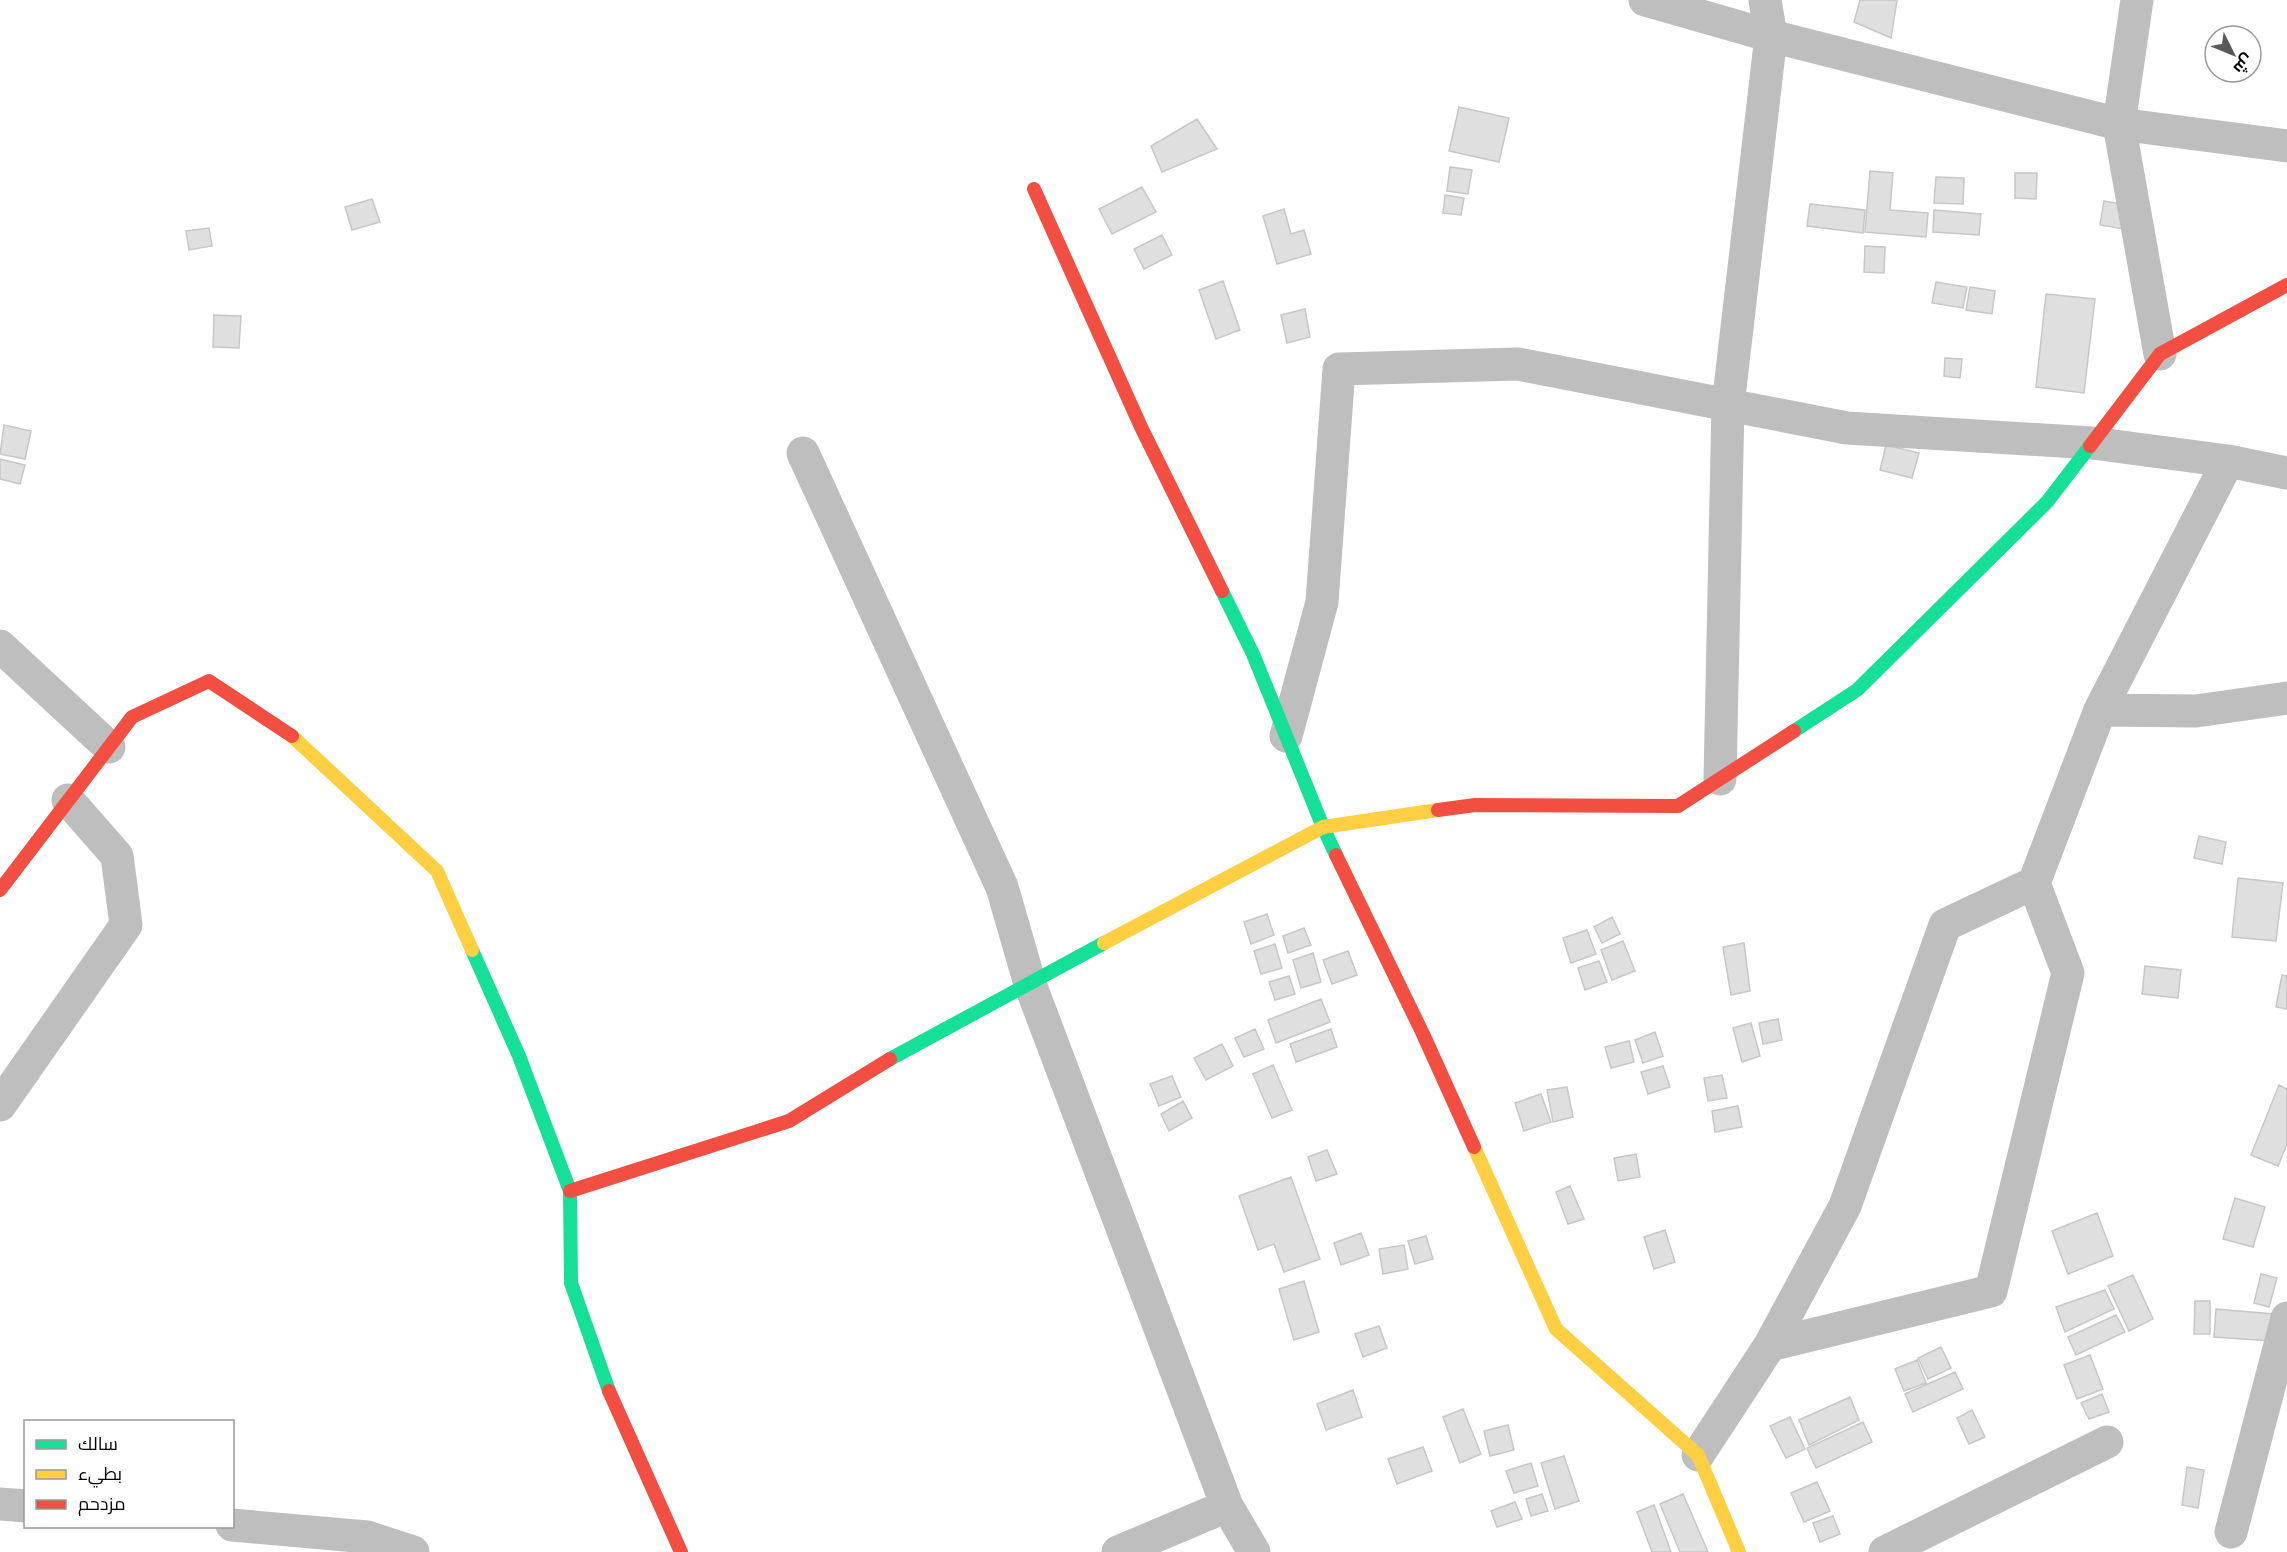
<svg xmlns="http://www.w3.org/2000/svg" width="2287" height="1552" viewBox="0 0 2287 1552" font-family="Arial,Cairo,sans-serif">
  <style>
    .building { fill: #dfdfdf; stroke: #c7c7c7; stroke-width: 1.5 }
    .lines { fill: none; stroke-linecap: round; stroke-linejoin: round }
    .street { stroke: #bebebe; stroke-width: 33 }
    .fast { stroke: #16e098; stroke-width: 14 }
    .slow { stroke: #ffcf43; stroke-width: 14 }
    .jam { stroke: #f24e42; stroke-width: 14 }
  </style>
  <rect width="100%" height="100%" fill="#fff"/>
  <path class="building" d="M 1860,0 L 1897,0 L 1891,38 L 1854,22 Z
    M 1459,107 L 1509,118 L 1499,162 L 1449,151 Z
    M 1197,119 L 1217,149 L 1162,172 L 1151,146 Z
    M 1450,167 L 1472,170 L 1468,194 L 1447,191 Z
    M 1870,171 L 1893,173 L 1890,210 L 1928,213 L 1926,237 L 1865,232 Z
    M 2015,173 L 2037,173 L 2036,199 L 2015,198 Z
    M 1936,177 L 1964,178 L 1963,204 L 1934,203 Z
    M 1142,187 L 1156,212 L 1112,234 L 1099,209 Z
    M 1445,195 L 1464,198 L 1461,215 L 1443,213 Z
    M 372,199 L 380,222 L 352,230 L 345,207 Z
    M 2104,201 L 2128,205 L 2124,229 L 2100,225 Z
    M 1810,204 L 1865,210 L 1863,233 L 1807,226 Z
    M 1284,209 L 1291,234 L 1304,230 L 1311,254 L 1277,264 L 1263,216 Z
    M 1934,210 L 1981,214 L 1979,235 L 1933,232 Z
    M 209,228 L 212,246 L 189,250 L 186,231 Z
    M 1162,235 L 1172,255 L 1144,269 L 1134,249 Z
    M 1865,246 L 1885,247 L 1884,273 L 1864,272 Z
    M 1223,281 L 1240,330 L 1216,339 L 1199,290 Z
    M 1936,282 L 1967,287 L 1963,308 L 1932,303 Z
    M 1970,287 L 1995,291 L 1992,314 L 1966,310 Z
    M 2046,294 L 2095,299 L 2084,393 L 2036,387 Z
    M 1305,309 L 1310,337 L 1287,343 L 1281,315 Z
    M 214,315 L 241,316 L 239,348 L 213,347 Z
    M 1945,358 L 1962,359 L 1960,378 L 1944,376 Z
    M 4,425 L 31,431 L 25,459 L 0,454 Z
    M 1886,445 L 1919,453 L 1912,478 L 1880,470 Z
    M 0,459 L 25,465 L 20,484 L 0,479 Z
    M 2199,836 L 2226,842 L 2222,864 L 2194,858 Z
    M 2238,878 L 2283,883 L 2276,941 L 2232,937 Z
    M 1267,914 L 1274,935 L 1251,944 L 1244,922 Z
    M 1612,917 L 1620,934 L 1602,943 L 1594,927 Z
    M 1304,928 L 1311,945 L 1288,953 L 1283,936 Z
    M 1587,930 L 1596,954 L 1571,963 L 1563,938 Z
    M 1623,941 L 1635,971 L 1612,980 L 1601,950 Z
    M 1744,943 L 1750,991 L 1731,995 L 1723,947 Z
    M 1275,944 L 1282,968 L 1261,974 L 1254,951 Z
    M 1348,951 L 1357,975 L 1332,984 L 1323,960 Z
    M 1313,953 L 1321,982 L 1301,988 L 1293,960 Z
    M 1599,961 L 1607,982 L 1585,990 L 1578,968 Z
    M 2145,966 L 2181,970 L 2178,998 L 2142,994 Z
    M 2282,975 L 2287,976 L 2287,1009 L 2276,1007 Z
    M 1289,976 L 1295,994 L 1275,1000 L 1269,982 Z
    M 1321,999 L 1330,1022 L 1276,1043 L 1268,1020 Z
    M 1778,1019 L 1782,1040 L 1763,1044 L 1759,1023 Z
    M 1751,1023 L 1760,1056 L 1742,1062 L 1733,1028 Z
    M 1255,1029 L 1264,1049 L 1244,1057 L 1235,1038 Z
    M 1331,1029 L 1337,1047 L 1296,1062 L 1290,1044 Z
    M 1655,1032 L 1663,1056 L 1643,1063 L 1635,1040 Z
    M 1629,1041 L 1634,1062 L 1611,1068 L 1605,1047 Z
    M 1222,1044 L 1233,1066 L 1206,1080 L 1194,1058 Z
    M 1273,1065 L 1292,1110 L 1272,1118 L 1253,1074 Z
    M 1663,1066 L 1670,1087 L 1648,1094 L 1641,1072 Z
    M 1722,1075 L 1727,1098 L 1708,1101 L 1704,1078 Z
    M 1172,1076 L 1181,1097 L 1159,1106 L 1150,1084 Z
    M 2279,1085 L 2287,1089 L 2287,1144 L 2278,1166 L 2251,1155 Z
    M 1567,1087 L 1573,1117 L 1553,1122 L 1547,1090 Z
    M 1541,1094 L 1551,1122 L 1524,1131 L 1515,1103 Z
    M 1183,1101 L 1192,1118 L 1169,1131 L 1161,1114 Z
    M 1738,1106 L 1742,1127 L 1715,1132 L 1712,1111 Z
    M 1327,1150 L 1337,1174 L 1316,1181 L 1308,1157 Z
    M 1636,1154 L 1640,1177 L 1618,1181 L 1614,1158 Z
    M 1291,1177 L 1320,1259 L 1284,1272 L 1274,1244 L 1258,1250 L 1239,1196 Z
    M 1570,1186 L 1584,1219 L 1568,1224 L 1556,1192 Z
    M 2235,1198 L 2265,1207 L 2253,1247 L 2223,1239 Z
    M 2097,1213 L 2113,1256 L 2068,1274 L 2052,1231 Z
    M 1665,1230 L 1675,1262 L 1654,1269 L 1644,1237 Z
    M 1361,1233 L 1369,1255 L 1341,1265 L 1334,1243 Z
    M 1426,1236 L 1433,1259 L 1415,1264 L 1408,1241 Z
    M 1404,1245 L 1408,1269 L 1383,1274 L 1379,1249 Z
    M 2261,1274 L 2277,1278 L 2269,1307 L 2254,1303 Z
    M 2133,1275 L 2153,1319 L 2129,1331 L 2108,1286 Z
    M 1304,1281 L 1319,1332 L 1294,1340 L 1279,1289 Z
    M 2105,1290 L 2114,1309 L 2065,1332 L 2056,1307 Z
    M 2195,1301 L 2210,1301 L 2210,1334 L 2194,1334 Z
    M 2216,1309 L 2274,1314 L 2272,1341 L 2214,1337 Z
    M 2116,1315 L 2125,1332 L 2076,1355 L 2068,1337 Z
    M 1379,1326 L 1387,1348 L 1363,1357 L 1355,1334 Z
    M 1941,1347 L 1951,1368 L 1928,1379 L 1918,1358 Z
    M 2090,1355 L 2103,1389 L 2077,1399 L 2064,1365 Z
    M 1917,1360 L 1926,1383 L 1904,1391 L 1895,1369 Z
    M 1955,1372 L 1963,1389 L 1913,1412 L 1905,1394 Z
    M 1353,1390 L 1362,1417 L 1326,1430 L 1317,1404 Z
    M 2102,1394 L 2109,1412 L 2089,1419 L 2081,1403 Z
    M 1850,1397 L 1859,1420 L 1809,1445 L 1799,1420 Z
    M 1463,1409 L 1481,1454 L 1460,1463 L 1443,1417 Z
    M 1972,1410 L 1985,1437 L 1969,1444 L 1957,1418 Z
    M 1790,1417 L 1805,1449 L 1786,1458 L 1770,1426 Z
    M 1863,1422 L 1872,1442 L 1816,1468 L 1807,1448 Z
    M 1508,1425 L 1514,1450 L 1490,1456 L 1484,1431 Z
    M 1423,1447 L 1432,1471 L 1397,1484 L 1388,1459 Z
    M 1564,1456 L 1579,1501 L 1555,1509 L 1541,1463 Z
    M 1531,1463 L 1538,1486 L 1514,1493 L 1506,1471 Z
    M 2187,1467 L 2204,1470 L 2198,1508 L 2182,1505 Z
    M 1817,1482 L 1830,1511 L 1804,1522 L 1791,1493 Z
    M 1542,1494 L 1548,1511 L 1531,1516 L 1526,1499 Z
    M 1683,1494 L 1708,1552 L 1680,1552 L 1660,1504 Z
    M 1515,1502 L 1522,1519 L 1497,1527 L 1491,1511 Z
    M 1654,1505 L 1671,1552 L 1652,1552 L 1637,1512 Z
    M 1833,1516 L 1840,1534 L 1820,1542 L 1813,1523 Z"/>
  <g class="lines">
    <path class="street" d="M 1645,0 L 1771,36 L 2119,124 L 2287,146
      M 2137,0 L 2119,124 L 2160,354
      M 803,453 L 1002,887 L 1030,984 L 1227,1506
      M 0,646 L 109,747
      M 2100,710 L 2196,711 L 2287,698
      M 1286,736 L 1322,602 L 1339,369 L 1518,364 L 1847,428 L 2092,443 L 2228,461 L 2287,473
      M 1720,779 L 1728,405 L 1771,36 L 1765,0
      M 0,1105 L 126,925 L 117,856 L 68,800
      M 1770,1345 L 1991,1291 L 2068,973 L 2034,883
      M 1698,1455 L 1770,1345 L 1845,1206 L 1945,925 L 2034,883 L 2100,710 L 2228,461
      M 0,1504 L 26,1506
      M 232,1525 L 367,1537 L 413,1552
      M 2231,1532 L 2287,1318
      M 1118,1552 L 1227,1506 L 1254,1552
      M 1885,1552 L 2107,1442"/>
    <path class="fast" d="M 1222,591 L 1253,654 L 1323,827 L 1336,855
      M 1794,731 L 1857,690 L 2047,502 L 2090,446
      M 472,950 L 519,1056 L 570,1191 L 571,1283 L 609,1391
      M 890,1059 L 1104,943"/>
    <path class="slow" d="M 292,736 L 437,871 L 472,950
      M 1104,943 L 1323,827 L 1438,810
      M 1474,1147 L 1556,1329 L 1698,1455 L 1739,1552"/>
    <path class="jam" d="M 1034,189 L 1141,427 L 1222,591
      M 2090,446 L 2160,354 L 2287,285
      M 1438,810 L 1475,805 L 1678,806 L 1794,731
      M 1336,855 L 1423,1034 L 1474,1147
      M 0,890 L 132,717 L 209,681 L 292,736
      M 570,1191 L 789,1121 L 890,1059
      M 609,1391 L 681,1552"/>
  </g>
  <rect x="24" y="1420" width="210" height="108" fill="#ffffff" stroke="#999999" stroke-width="1.5"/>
  <rect x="36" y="1440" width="30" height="9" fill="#16e098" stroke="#999999" stroke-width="1.5"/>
  <text x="78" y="1450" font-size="18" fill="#000000">سالك</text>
  <rect x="36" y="1470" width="30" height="9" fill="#ffcf43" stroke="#999999" stroke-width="1.5"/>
  <text x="78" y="1480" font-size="18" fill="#000000">بطيء</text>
  <rect x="36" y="1500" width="30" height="9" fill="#f24e42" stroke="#999999" stroke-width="1.5"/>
  <text x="78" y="1510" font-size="18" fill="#000000">مزدحم</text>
  <g transform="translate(2233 54) rotate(133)"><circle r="28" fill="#ffffff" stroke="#999999" stroke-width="1.5"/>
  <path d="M0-4.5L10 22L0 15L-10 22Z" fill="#595959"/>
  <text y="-9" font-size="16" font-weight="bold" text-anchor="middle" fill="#000000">ش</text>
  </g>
</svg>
